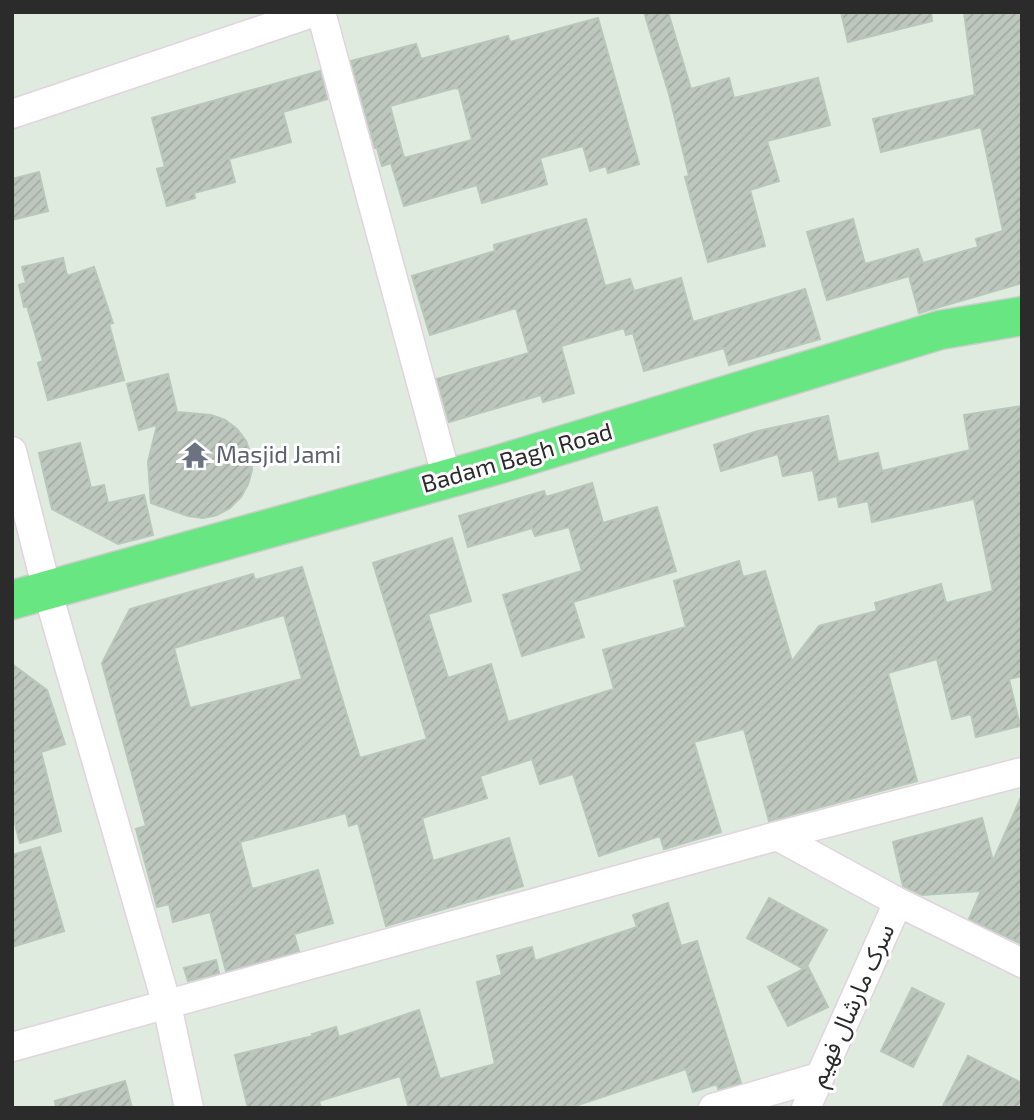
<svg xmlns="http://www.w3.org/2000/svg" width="1034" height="1120" viewBox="0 0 1034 1120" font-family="'Exo 2','Noto Sans Arabic',sans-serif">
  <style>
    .building { fill: url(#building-hatch); stroke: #b7c7b9; stroke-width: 2; fill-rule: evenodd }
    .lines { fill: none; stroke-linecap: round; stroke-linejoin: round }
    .minor-casing { stroke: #e2d3de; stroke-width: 31 }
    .primary-casing { stroke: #ccc; stroke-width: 41 }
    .minor { stroke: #fff; stroke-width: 28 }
    .primary { stroke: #68e682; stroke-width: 38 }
    .labels { text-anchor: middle; stroke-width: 6; stroke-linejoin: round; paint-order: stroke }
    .worship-label { font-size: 24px; fill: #5b616d; stroke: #fff; text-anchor: start }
    .street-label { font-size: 24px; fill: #2b2b2b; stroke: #fff }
  </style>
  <defs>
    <pattern id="building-hatch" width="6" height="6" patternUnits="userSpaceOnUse" patternTransform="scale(1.75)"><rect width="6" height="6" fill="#bdc7be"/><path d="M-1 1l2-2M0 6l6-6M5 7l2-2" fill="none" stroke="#a3aba3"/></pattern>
  </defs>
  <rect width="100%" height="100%" fill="#deebde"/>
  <path class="building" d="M 644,12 L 668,12 L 691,89 L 729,78 L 734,98 L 818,78 L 830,125 L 767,141 L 779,181 L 750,190 L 765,246 L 708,262 L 685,177 L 689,176 L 669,94 Z
    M 841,12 L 931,12 L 932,21 L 848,42 Z
    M 964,12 L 1022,12 L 1022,283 L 919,313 L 909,276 L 827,300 L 807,232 L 853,219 L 865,264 L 918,249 L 923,263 L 978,247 L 976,239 L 1003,231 L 981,127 L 881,152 L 873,119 L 975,95 Z
    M 598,18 L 639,164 L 608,173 L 606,166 L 590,171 L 583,146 L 540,158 L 547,184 L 482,203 L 477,185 L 404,206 L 391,163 L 382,166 L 377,148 L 375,148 L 351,61 L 416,44 L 421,59 L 508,36 L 510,42 ZM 455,88 L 459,89 L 472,140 L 404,158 L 390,106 Z
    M 320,71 L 327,99 L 283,112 L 291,142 L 229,159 L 235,182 L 194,193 L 195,198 L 167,206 L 157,169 L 165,167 L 152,118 Z
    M 39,172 L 48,211 L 12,220 L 12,179 Z
    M 586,219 L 605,286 L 630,279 L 634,291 L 681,278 L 693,322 L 805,289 L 820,339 L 729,365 L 724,348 L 644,371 L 633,333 L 626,335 L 624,328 L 561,346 L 574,393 L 543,402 L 541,395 L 449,422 L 437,379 L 529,353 L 516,308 L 430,335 L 412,276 L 495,251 L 494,245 Z
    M 63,258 L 67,276 L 94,267 L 113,323 L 109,324 L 124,380 L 48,400 L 38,363 L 43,361 L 27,306 L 24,307 L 19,285 L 26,283 L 22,267 Z
    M 168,374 L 177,412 L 211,415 L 225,420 L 237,429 L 246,441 L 251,455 L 252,470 L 248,484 L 241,497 L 230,508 L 217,515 L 203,518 L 188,516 L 151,503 L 148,462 L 157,425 L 139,430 L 127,384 Z
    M 1022,406 L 1022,676 L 1009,679 L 1020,726 L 976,737 L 971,714 L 952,719 L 937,659 L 888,673 L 917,781 L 769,821 L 744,729 L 694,742 L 721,832 L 664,849 L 660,836 L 599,856 L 573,774 L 540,784 L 532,759 L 480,776 L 487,798 L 422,818 L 433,861 L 509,838 L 523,886 L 386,926 L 358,823 L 349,826 L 346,813 L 240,842 L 252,889 L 318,870 L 333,923 L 294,934 L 299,951 L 226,971 L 210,912 L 173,922 L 169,904 L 157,907 L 136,829 L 146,826 L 102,663 L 130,609 L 253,574 L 255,580 L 302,567 L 360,758 L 427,739 L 373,563 L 452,538 L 471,601 L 428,614 L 448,678 L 491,664 L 508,722 L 614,689 L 603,650 L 686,627 L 674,581 L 739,561 L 743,577 L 765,571 L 792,661 L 819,626 L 877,611 L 875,603 L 941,584 L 946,603 L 993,591 L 974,499 L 872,522 L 868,501 L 839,507 L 837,496 L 819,500 L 813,470 L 783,476 L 778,454 L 721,471 L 714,445 L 758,431 L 828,416 L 838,462 L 878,453 L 882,471 L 970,450 L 964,415 ZM 284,615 L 302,679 L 190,708 L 174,648 Z
    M 80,443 L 91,488 L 104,485 L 108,503 L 144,495 L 153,535 L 118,544 L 52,509 L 39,453 Z
    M 592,483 L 603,523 L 657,507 L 676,571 L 573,602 L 584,637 L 522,656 L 503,595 L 582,571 L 569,527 L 535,536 L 532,528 L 468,547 L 459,516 L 544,491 L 546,497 Z
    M 12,664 L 47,690 L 65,744 L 41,752 L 61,831 L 20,843 L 12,813 Z
    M 1022,795 L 1022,944 L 969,919 L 981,891 L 922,895 L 903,886 L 893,842 L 982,818 L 993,861 Z
    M 40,847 L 64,931 L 12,947 L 12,855 Z
    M 769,898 L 827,930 L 806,968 L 808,967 L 828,1007 L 788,1026 L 768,987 L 804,969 L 747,938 Z
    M 668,903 L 681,946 L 697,941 L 741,1083 L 718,1089 L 717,1084 L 693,1092 L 686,1069 L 569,1108 L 409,1108 L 400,1076 L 319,1101 L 321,1108 L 248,1108 L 235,1055 L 313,1036 L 312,1034 L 336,1027 L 339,1037 L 419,1010 L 440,1079 L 495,1064 L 477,982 L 502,975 L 497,956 L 532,947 L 535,961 L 637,927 L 633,915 Z
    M 216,960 L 219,973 L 188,981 L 184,968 Z
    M 912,988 L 944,1004 L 913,1067 L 881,1051 Z
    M 968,1056 L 1022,1083 L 1022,1108 L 942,1108 Z
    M 125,1081 L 132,1108 L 56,1108 L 55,1101 Z"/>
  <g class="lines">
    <defs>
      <path id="minor" d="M 321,12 L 447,479
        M 12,114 L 315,12
        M 12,451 L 47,590 L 167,1005 L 189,1108
        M 777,836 L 898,902 L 1022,963
        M 12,1047 L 777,836 L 1022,772
        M 713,1108 L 819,1077
        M 806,1108 L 898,902"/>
      <path id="primary" d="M 12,600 L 497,465 L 940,330 L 1022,316"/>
    </defs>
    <use href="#minor" class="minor-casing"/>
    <use href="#primary" class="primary-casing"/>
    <use href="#minor" class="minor"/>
    <use href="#primary" class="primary"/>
  </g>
  <defs>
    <symbol id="temple-bare" viewBox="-9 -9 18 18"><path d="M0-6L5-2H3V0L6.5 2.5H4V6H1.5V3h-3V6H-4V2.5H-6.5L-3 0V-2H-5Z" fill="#6b7280" stroke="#fff" stroke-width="2.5" paint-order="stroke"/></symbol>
  </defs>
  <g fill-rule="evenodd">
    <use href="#temple-bare" x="176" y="436" width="38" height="38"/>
  </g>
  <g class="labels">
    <g class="worship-label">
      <text x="216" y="463">Masjid Jami</text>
    </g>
    <g class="street-label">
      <text transform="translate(517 458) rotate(-16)" y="8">Badam Bagh Road</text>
      <text transform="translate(852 1005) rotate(-66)" y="8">سرک مارشال فهیم</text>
    </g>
  </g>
  <rect width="1034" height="1120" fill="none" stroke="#2b2b2b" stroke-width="28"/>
</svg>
